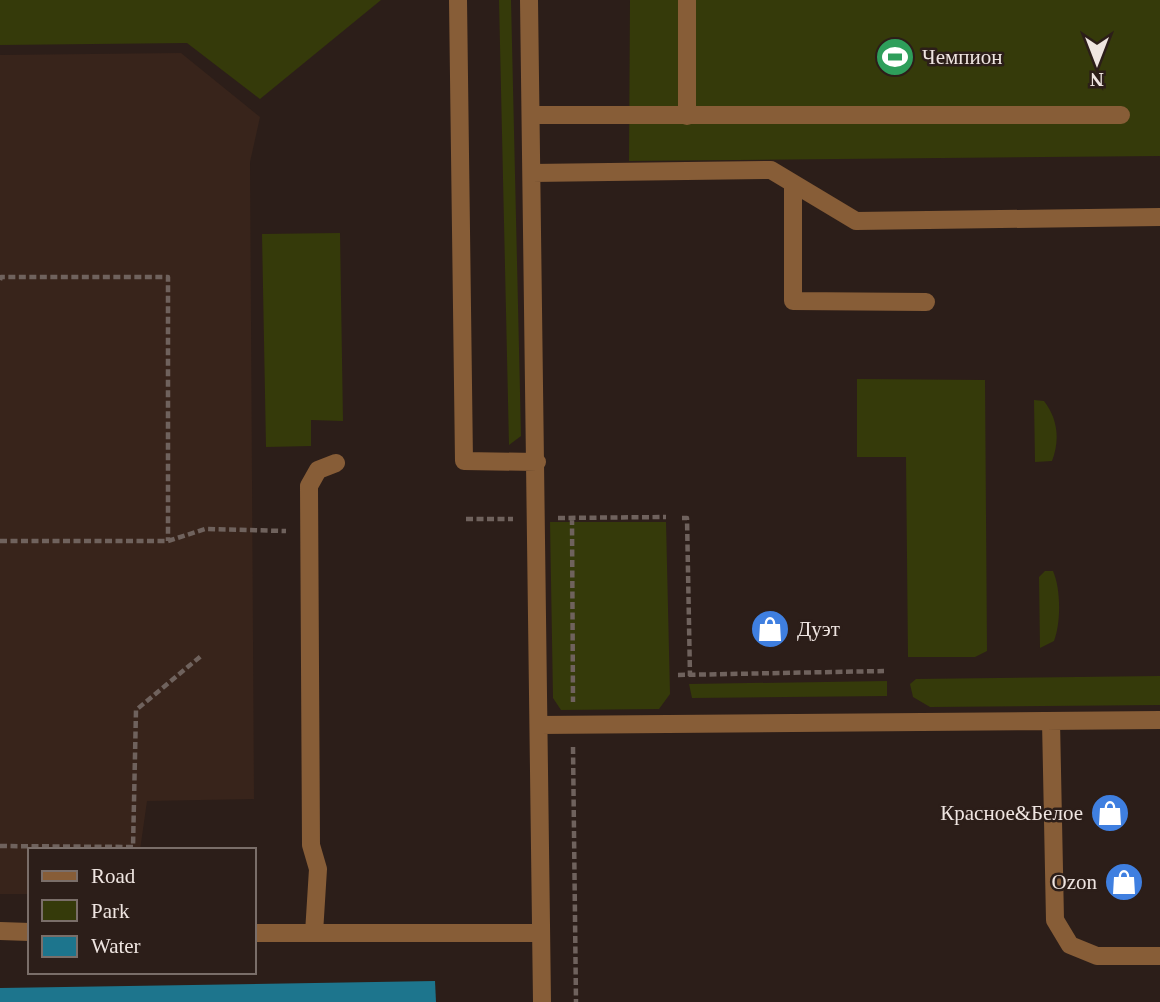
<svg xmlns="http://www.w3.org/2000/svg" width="1160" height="1002" viewBox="0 0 1160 1002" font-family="Georgia,serif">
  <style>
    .built { fill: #38241b }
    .green { fill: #353a0a }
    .water { fill: #1d758d }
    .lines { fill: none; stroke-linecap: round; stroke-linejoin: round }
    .path { stroke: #6f625d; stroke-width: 4.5; stroke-dasharray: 7 3.5; stroke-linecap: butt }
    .minor { stroke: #875d37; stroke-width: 18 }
    .labels { text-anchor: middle; stroke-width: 5; stroke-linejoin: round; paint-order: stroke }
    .poi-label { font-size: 21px; fill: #efe5e1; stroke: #2c1e19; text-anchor: start }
  </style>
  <rect width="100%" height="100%" fill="#2c1e19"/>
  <path class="built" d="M 181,53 L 260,117 L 250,162 L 254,799 L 147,801 L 140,850 L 30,850 L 30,894 L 0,894 L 0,55 Z"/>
  <path class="green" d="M 0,0 L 381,0 L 260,99 L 187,43 L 0,45 Z
    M 499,0 L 511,0 L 521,436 L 509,445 Z
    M 630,0 L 1160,0 L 1160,156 L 629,161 Z
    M 340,233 L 343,421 L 311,420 L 311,446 L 266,447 L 262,234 Z
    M 857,379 L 985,380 L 987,651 L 975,657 L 908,657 L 906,457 L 857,457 Z
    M 1034,400 L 1044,401 C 1058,419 1060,440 1052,461 L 1035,462 Z
    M 550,522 L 666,522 L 670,694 L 659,709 L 561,710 L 553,698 Z
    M 1045,571 L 1053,571 C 1061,589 1061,623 1054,641 L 1040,648 L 1039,577 Z
    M 1160,676 L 1160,705 L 930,707 L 913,697 L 910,684 L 916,679 Z
    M 887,681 L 887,696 L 692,698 L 689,684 Z"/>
  <path class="water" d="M 435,981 L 436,1002 L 0,1002 L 0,988 Z"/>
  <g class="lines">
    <path class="path" d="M 0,280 L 1,277 L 168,277 L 168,541
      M 558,518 L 666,517
      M 572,518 L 573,702
      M 682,518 L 687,518 L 690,676
      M 466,519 L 513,519
      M 0,541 L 168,541 L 205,529 L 286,531
      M 678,675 L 884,671
      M 573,747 L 576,1002
      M 0,846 L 133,847 L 136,710 L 201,656"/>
    <path class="minor" d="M 458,0 L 464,461 L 537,462
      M 529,0 L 542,1002
      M 687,0 L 687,116
      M 531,115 L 1121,115
      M 532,173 L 771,170 L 856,221 L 1160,217
      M 793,183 L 793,301 L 926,302
      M 1051,721 L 1055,920 L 1070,945 L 1097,956 L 1160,956
      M 539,725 L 1160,720
      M 0,931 L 30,932
      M 254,933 L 541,933
      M 314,933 L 318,869 L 311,845 L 309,486 L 318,470 L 336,463"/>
  </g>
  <defs>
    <symbol id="stadium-disc" viewBox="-11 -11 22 22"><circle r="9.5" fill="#2e9e5b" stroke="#2c1e19"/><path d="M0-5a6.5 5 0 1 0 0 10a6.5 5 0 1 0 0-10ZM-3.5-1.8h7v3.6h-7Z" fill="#fff"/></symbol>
    <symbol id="shop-disc" viewBox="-11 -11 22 22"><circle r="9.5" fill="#3f7fe0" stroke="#2c1e19"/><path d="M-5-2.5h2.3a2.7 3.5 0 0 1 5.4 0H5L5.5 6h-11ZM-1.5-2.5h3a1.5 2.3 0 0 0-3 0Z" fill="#fff"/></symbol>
  </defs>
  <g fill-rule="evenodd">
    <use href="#stadium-disc" x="873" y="35" width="44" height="44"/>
    <use href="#shop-disc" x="748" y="607" width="44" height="44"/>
    <use href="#shop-disc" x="1088" y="791" width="44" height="44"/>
    <use href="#shop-disc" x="1102" y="860" width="44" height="44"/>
  </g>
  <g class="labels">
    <g class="poi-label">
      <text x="922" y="64">Чемпион</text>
      <text x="797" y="636">Дуэт</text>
      <text x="1083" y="820" text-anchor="end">Красное&amp;Белое</text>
      <text x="1097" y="889" text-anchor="end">Ozon</text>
    </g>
  </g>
  <rect x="28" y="848" width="228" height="126" fill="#2c1e19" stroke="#7a6e69" stroke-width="2"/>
  <rect x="42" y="871" width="35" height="10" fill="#875d37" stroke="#7a6e69" stroke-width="2"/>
  <text x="91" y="883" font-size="21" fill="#efe5e1">Road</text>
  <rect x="42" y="900" width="35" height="21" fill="#353a0a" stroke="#7a6e69" stroke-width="2"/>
  <text x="91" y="918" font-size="21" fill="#efe5e1">Park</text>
  <rect x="42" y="936" width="35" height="21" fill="#1d758d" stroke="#7a6e69" stroke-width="2"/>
  <text x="91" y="953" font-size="21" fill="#efe5e1">Water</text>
  <g transform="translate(1097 63) rotate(180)" stroke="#2c1e19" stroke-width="5" paint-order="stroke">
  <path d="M0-5L12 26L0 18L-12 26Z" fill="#efe5e1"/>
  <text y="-10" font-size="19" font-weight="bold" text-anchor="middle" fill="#efe5e1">N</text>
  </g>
</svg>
